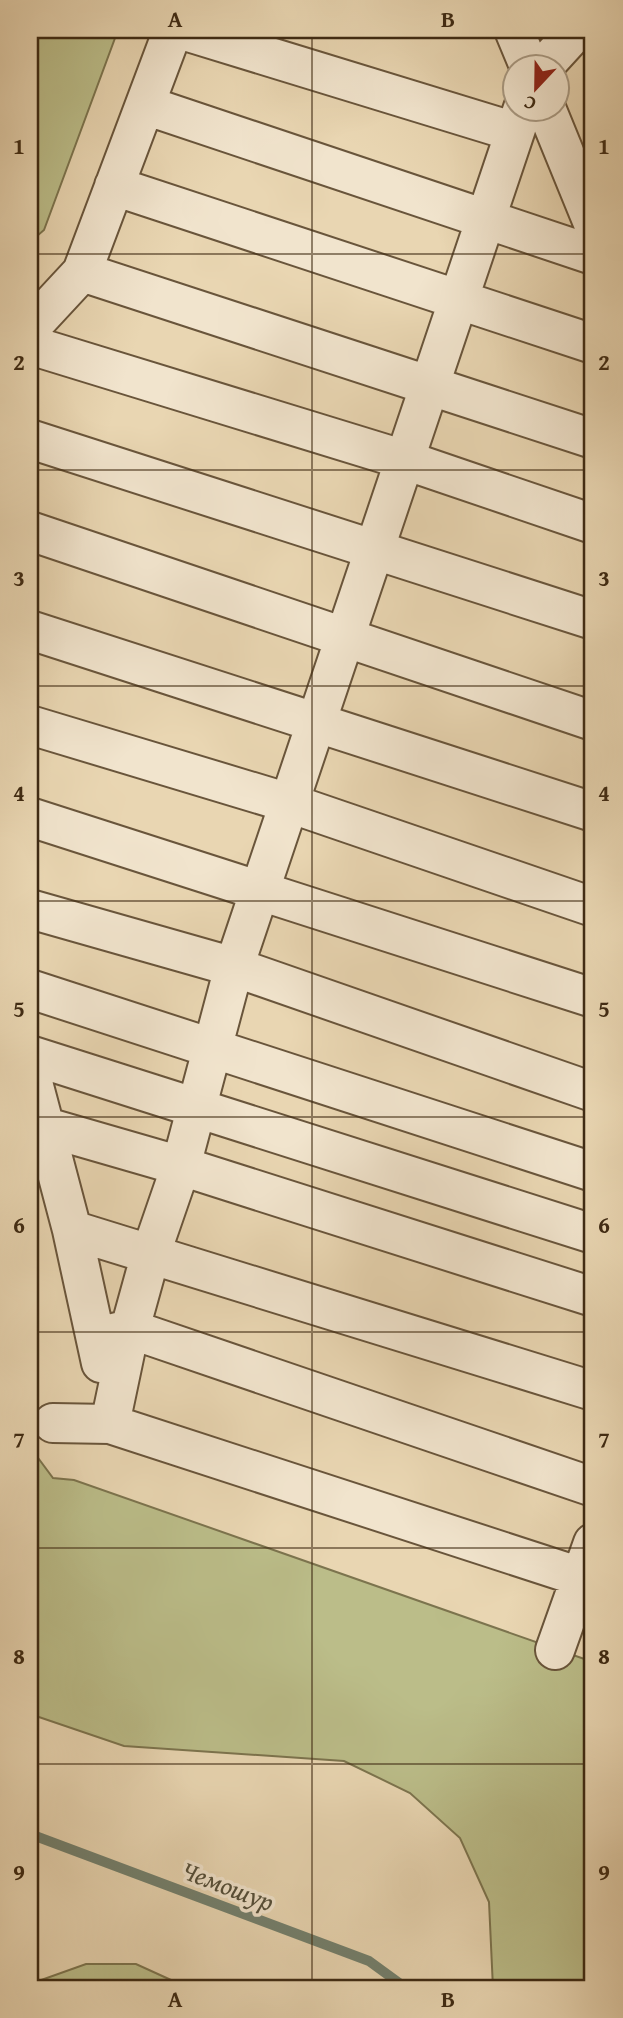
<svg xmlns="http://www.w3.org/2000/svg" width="623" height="2018" viewBox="0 0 623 2018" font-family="'Gentium Book Plus',serif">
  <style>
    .green { fill: #bbbd89; stroke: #7c744e; stroke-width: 2 }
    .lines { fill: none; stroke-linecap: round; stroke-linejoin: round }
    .stream { stroke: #73806e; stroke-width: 10 }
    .minor-casing { stroke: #69553b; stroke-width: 42 }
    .minor { stroke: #f1e4cd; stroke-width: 38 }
    .grid { fill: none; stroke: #3e2a13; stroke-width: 2; stroke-opacity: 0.55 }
    .labels { text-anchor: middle; stroke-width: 7; stroke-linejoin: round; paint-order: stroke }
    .water-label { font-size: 26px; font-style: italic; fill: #544e39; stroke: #f1e4cd }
    .neatline { fill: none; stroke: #3e2a13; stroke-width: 2.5 }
    .grid-label { font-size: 23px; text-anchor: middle; font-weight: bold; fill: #3e2a13 }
  </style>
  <rect width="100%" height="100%" fill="#e9d6b2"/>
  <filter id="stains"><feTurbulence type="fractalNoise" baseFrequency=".00286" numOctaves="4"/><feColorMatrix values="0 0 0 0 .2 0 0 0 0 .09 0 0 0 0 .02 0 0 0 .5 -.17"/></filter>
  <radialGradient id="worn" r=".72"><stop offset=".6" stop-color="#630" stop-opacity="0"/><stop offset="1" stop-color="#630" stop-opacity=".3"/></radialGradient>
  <path class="green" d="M 30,30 L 118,30 L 44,230 L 30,242 Z
    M 30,1447 L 53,1478 L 74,1480 L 593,1662 L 593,1988 L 493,1988 L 489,1902 L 460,1838 L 410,1793 L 344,1761 L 124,1746 L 30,1714 Z
    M 86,1964 L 136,1964 L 171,1980 L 171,1988 L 30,1988 L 30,1984 Z"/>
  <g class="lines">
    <path class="stream" d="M 30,1834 L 369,1961 L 406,1988"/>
    <defs>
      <path id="minor" d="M 182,30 L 515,132
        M 514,30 L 529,66
        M 544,66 L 577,30
        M 145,105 L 593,255
        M 546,108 L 593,223
        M 114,186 L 593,344
        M 82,272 L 593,439
        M 30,328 L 82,272 L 173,30
        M 30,345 L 405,460 L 593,524
        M 30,439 L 593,620
        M 30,531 L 593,721
        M 30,630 L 593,812
        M 30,725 L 289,803 L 593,907
        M 30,817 L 593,998
        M 30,909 L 234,967 L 593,1092
        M 30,989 L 593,1172
        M 30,1055 L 593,1234
        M 30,1071 L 72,1230 L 101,1363
        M 46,1127 L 181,1166 L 593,1297
        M 72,1230 L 593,1391
        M 97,1337 L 130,1329 L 593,1487
        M 53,1423 L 110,1424 L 593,1581
        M 110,1424 L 130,1329 L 151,1253 L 181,1166 L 234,967 L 523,108
        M 555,1650 L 593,1543"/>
    </defs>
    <use href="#minor" class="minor-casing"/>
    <use href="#minor" class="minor"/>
  </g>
  <path class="grid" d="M 312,30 L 312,1988M 30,254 L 593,254M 30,470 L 593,470M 30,686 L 593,686M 30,901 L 593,901M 30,1117 L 593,1117M 30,1332 L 593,1332M 30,1548 L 593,1548M 30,1764 L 593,1764"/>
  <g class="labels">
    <g class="water-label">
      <text transform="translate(228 1886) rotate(21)" y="9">Чемошур</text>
    </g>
  </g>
  <rect width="623" height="2018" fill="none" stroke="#e9d6b2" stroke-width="77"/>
  <g transform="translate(536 88) rotate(202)"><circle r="33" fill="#f1e4cd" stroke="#a99a83" stroke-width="2"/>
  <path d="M0-5L12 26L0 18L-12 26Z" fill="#8f2418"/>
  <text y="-10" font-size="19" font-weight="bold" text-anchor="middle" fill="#3e2a13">С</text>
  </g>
  <rect x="38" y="38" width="546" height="1942" class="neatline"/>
  <g class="grid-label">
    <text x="175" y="27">A</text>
    <text x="448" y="27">B</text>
    <text x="19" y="154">1</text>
    <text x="604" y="154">1</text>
    <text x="19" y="370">2</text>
    <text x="604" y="370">2</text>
    <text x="19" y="586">3</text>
    <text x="604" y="586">3</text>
    <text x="19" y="801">4</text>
    <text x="604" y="801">4</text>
    <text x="19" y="1017">5</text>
    <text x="604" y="1017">5</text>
    <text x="19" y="1233">6</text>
    <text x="604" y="1233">6</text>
    <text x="19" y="1448">7</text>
    <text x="604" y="1448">7</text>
    <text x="19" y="1664">8</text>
    <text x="604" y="1664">8</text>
    <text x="19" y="1880">9</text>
    <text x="604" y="1880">9</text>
    <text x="175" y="2007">A</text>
    <text x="448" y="2007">B</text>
  </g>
  <rect width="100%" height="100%" filter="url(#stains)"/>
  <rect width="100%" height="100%" fill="url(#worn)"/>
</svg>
